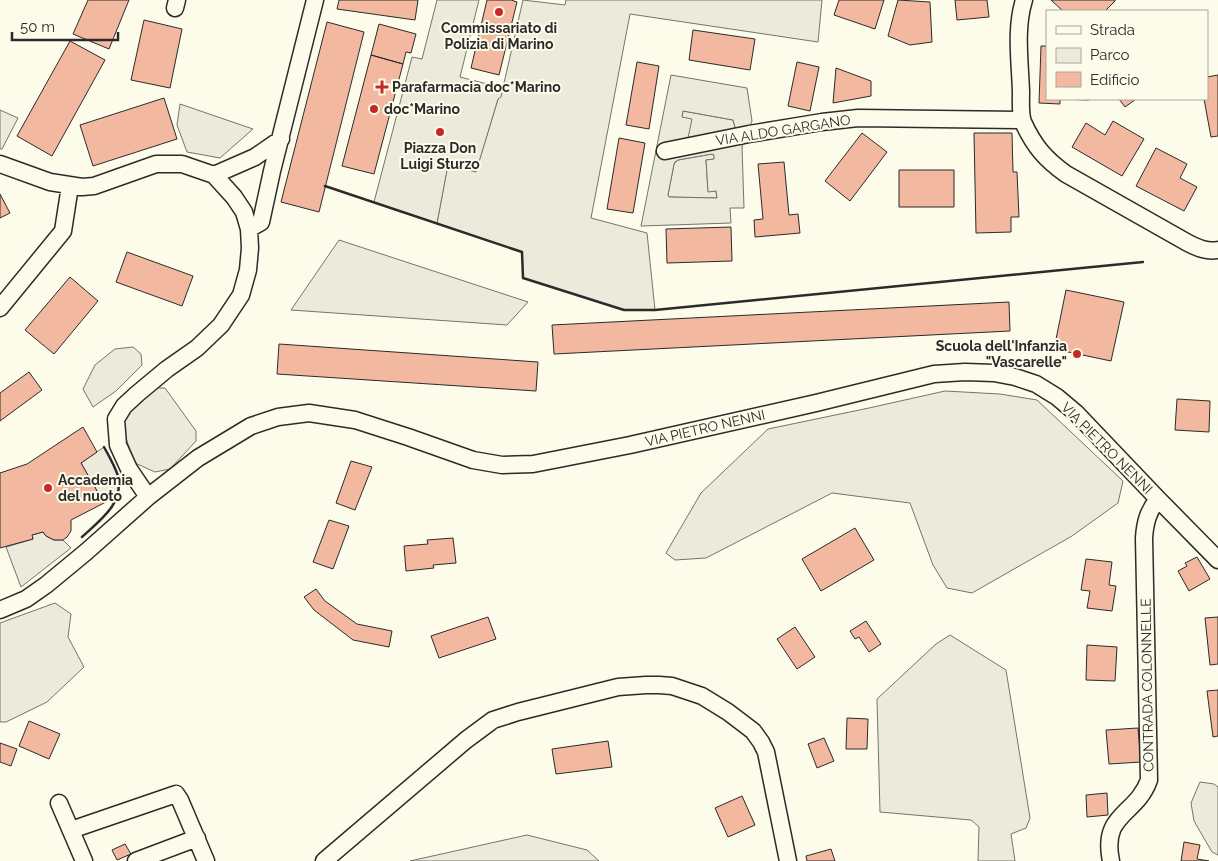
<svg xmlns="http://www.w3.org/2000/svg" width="1218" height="861" viewBox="0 0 1218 861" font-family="Raleway,sans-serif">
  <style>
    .green { fill: #ecebdb; stroke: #74746e }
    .parking { fill: #eceadb; stroke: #74746e; fill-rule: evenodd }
    .building { fill: #f2b8a0; stroke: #2b2b2b }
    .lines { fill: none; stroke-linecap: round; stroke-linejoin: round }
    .minor-casing { stroke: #2b2b2b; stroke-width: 19 }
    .minor { stroke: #fdfbea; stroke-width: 16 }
    .wall { stroke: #2b2b2b; stroke-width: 2.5 }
    .poi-dot { fill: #c62828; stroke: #fdfbea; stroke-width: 2 }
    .labels { text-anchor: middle; stroke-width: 4; stroke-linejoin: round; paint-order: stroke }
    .poi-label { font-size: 14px; font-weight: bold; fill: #2b2b2b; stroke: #fdfbea; text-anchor: start }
    .street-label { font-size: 14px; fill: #2b2b2b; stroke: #fdfbea }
  </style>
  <rect width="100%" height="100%" fill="#fdfbea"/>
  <path class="green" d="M 523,0 L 565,5 L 566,0 L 822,0 L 818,42 L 630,14 L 591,218 L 647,233 L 655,310 L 624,310 L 523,278 L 522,252 L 437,223 L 448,164 L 476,171 L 498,99 L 501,96 Z
    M 683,111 L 733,120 L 735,127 L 732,130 L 687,138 L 682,117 Z
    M 712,154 L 714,156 L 715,159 L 706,160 L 708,191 L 716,191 L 717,198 L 669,197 L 668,195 L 674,164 L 678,160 Z
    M 133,347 L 141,354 L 142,365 L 116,391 L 93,407 L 83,389 L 95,365 L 115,349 Z
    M 154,388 L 165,388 L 196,431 L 196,441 L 170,469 L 155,472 L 135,463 L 122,428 L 125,416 Z
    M 945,391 L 1000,394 L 1037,400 L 1123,481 L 1118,503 L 1072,536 L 972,593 L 947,588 L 933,565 L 910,503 L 832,493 L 706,558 L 675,560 L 666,553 L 701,493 L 768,429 L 869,408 Z
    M 55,603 L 71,614 L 68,637 L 84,667 L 47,702 L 6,722 L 0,722 L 0,623 Z
    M 950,635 L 1006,670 L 1030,818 L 1026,828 L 1011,834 L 1015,861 L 978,861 L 979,827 L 971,820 L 880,812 L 877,699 L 936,644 Z
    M 1200,782 L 1214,784 L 1218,787 L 1218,855 L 1212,852 L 1194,821 L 1191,803 Z
    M 527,835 L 587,850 L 599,861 L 410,861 Z"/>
  <path class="parking" d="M 437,0 L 479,0 L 460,77 L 503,88 L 501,97 L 498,99 L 476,172 L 448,165 L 437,223 L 374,202 L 412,57 L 422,59 Z
    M 671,75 L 747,88 L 752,121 L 742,147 L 744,208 L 730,208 L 731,223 L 641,226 ZM 683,111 L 733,120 L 735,127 L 732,130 L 688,138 L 692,119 L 682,117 ZM 712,154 L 714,155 L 714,159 L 706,160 L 708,192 L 716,191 L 717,198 L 669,197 L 668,195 L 674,164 L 675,162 L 678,160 Z
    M 180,104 L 253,129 L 220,158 L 187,152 L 177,125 Z
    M 0,110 L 18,118 L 2,149 L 0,149 Z
    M 339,240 L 528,302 L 507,325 L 291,310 Z
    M 104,447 L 117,474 L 119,484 L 117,497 L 104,503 L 81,463 Z
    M 43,532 L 46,536 L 54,540 L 63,540 L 71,548 L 21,587 L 6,547 L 33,539 L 32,535 Z"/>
  <path class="building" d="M 88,0 L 129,0 L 109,49 L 73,34 Z
    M 339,0 L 418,0 L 415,20 L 337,9 Z
    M 487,0 L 511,0 L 517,2 L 499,75 L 471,68 Z
    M 839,0 L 884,0 L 875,29 L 834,15 Z
    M 898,0 L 930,2 L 932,42 L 910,45 L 888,36 Z
    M 955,0 L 987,0 L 989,17 L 957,20 Z
    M 1051,0 L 1115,0 L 1115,1 L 1105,11 L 1063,11 Z
    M 144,20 L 182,29 L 170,88 L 131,80 Z
    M 327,22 L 364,32 L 319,212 L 281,202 Z
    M 379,24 L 416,34 L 411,53 L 406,52 L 403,64 L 371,55 Z
    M 693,30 L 755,39 L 750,70 L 689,60 Z
    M 70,41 L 105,60 L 52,156 L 17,136 Z
    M 1041,46 L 1047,46 L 1047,99 L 1089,99 L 1089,100 L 1060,99 L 1060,104 L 1039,103 Z
    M 371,55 L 403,64 L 374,174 L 342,166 Z
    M 637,62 L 659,66 L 649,129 L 626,125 Z
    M 797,62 L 819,67 L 810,111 L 788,106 Z
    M 836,68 L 871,81 L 871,96 L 833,103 Z
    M 1218,75 L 1218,136 L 1211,137 L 1204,99 L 1207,99 L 1207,77 Z
    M 164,98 L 177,139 L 93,166 L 80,125 Z
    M 1119,99 L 1136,99 L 1125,107 Z
    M 1113,121 L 1144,139 L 1122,176 L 1072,147 L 1086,123 L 1105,135 Z
    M 862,133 L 887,152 L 850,201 L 825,181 Z
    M 974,133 L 1012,133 L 1013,172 L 1017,172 L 1019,217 L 1011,217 L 1011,232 L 976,233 Z
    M 619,138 L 645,143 L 633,213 L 607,209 Z
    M 1156,148 L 1187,164 L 1180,178 L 1197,187 L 1184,211 L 1136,186 Z
    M 784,162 L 789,215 L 798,214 L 800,233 L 755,237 L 754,220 L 763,219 L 758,164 Z
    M 899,170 L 954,170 L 954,207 L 899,207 Z
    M 0,194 L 10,213 L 0,218 Z
    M 731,227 L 732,261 L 667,263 L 666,229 Z
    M 127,252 L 193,276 L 182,306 L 116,282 Z
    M 70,277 L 98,301 L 54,354 L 25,330 Z
    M 1066,290 L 1124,302 L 1111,361 L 1054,349 Z
    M 1009,302 L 1010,331 L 554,354 L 552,325 Z
    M 279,344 L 538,362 L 536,391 L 277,374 Z
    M 29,372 L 42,390 L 0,421 L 0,393 Z
    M 1177,399 L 1210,401 L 1209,432 L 1175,430 Z
    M 83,427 L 97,452 L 81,463 L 104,503 L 71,520 L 71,531 L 67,537 L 63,540 L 54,540 L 46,536 L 43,532 L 32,535 L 33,539 L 0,548 L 0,473 L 27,464 Z
    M 351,461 L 372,467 L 355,510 L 336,503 Z
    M 329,520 L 349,526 L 333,569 L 313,562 Z
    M 855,528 L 874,560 L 821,591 L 802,559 Z
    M 453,538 L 456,563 L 433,565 L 434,568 L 406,571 L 404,546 L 428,544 L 427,540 Z
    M 1197,557 L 1210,579 L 1189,591 L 1178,571 L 1187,566 L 1185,563 Z
    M 1086,559 L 1112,562 L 1109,585 L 1116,586 L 1112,611 L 1087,608 L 1090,591 L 1081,590 Z
    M 316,589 L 325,601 L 357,624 L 392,631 L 389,647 L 353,640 L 314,610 L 304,597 Z
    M 488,617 L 496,639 L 439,658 L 431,636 Z
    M 1218,617 L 1218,664 L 1210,665 L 1205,618 Z
    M 866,621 L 881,644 L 869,652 L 859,637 L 855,639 L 850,631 Z
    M 795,627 L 815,657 L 797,669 L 777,639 Z
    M 1087,645 L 1117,647 L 1115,681 L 1086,680 Z
    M 1218,690 L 1218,736 L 1213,737 L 1207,691 Z
    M 847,718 L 868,719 L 867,749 L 846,749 Z
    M 29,721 L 60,734 L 49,759 L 19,746 Z
    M 1138,728 L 1141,762 L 1109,764 L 1106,730 Z
    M 824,738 L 834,761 L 817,768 L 808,744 Z
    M 608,741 L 612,767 L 556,774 L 552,749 Z
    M 0,743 L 17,749 L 11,766 L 0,762 Z
    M 1107,793 L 1108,815 L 1087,817 L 1086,795 Z
    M 742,796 L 755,825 L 728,837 L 715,808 Z
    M 1184,842 L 1200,845 L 1197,859 L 1209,861 L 1181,861 Z
    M 125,844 L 131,854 L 117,860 L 112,850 Z
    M 831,849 L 835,861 L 807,861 L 806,856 Z"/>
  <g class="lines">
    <defs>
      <path id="minor" d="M 1024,0 C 1015,29 1020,61 1021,92 C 1021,101 1020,114 1023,122 C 1034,146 1045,159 1066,174 L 1188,243 C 1198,248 1207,252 1218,250
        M 175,8 L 177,0
        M 665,151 L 749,134 L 822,122 L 858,118 L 1022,120
        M 0,164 L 50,182 L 82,187 L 94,186 L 156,164 L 182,164 L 214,175 L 234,197 L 244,212 L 249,229 L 250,248 L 248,270 L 241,295 L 221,325 L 197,348 L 167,369 L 137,394 L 124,406 L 116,419 L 118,445 L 129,469 L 148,497
        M 214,175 L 255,157 L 281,139
        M 249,229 L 261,222 L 272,171 L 315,0
        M 0,308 L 63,231 L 70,186
        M 0,610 L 26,599 L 46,585 L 86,552 L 148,497 L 198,458 L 251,426 L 278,417 L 309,413 L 355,420 L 408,437 L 473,460 L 502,465 L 533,464 L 630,445 L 816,403 L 934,374 L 965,372 L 994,373 L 1015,377 L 1036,384 L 1057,397 L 1076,413 L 1158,499 L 1218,560
        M 59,803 L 84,861
        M 71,830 L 176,794 L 180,800 L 206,861
        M 136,861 L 197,838
        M 324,861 L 466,740 L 493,720 L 518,712 L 618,687 L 646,685 L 659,685 L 672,686 L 702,696 L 728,712 L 753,731 L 761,742 L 766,752 L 788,861
        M 1111,861 C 1101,813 1136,816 1149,780 L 1144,538 C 1145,523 1148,511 1158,499"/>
    </defs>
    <use href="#minor" class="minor-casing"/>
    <use href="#minor" class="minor"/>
    <path class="wall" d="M 325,186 L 522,252 L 523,278 L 624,310 L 655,310 L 1143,262
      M 82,537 C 100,520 124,504 118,476 C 115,466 109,456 104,447"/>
  </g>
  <g class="poi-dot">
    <circle cx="499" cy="12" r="5"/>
    <path d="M379.5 79.5h5v5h5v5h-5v5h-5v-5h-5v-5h5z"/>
    <circle cx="374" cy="109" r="5"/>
    <circle cx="440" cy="132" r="5"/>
    <circle cx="1077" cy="354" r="5"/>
    <circle cx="48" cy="488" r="5"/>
  </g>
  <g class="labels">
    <g class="poi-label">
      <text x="499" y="33" text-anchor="middle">Commissariato di<tspan x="499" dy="16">Polizia di Marino</tspan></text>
      <text x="392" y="92">Parafarmacia doc*Marino</text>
      <text x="384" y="114">doc*Marino</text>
      <text x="440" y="153" text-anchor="middle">Piazza Don<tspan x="440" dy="16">Luigi Sturzo</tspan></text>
      <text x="1067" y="351" text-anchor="end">Scuola dell'Infanzia<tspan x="1067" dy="16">"Vascarelle"</tspan></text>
      <text x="58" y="485">Accademia<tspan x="58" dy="16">del nuoto</tspan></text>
    </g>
    <g class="street-label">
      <text transform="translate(783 130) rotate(-9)" y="5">VIA ALDO GARGANO</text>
      <text transform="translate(705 428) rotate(-13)" y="5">VIA PIETRO NENNI</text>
      <text transform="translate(1107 448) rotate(45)" y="5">VIA PIETRO NENNI</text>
      <text transform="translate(1147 685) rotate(-91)" y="5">CONTRADA COLONNELLE</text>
    </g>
  </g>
  <rect x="1046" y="10" width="162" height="90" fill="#fdfbea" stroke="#a9a89e"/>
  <rect x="1056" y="26" width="25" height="8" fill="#fdfbea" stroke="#a9a89e"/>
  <text x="1090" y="35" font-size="15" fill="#2b2b2b">Strada</text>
  <rect x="1056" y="48" width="25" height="15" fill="#ecebdb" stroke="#a9a89e"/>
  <text x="1090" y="60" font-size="15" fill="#2b2b2b">Parco</text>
  <rect x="1056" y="72" width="25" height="15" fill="#f2b8a0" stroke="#a9a89e"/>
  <text x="1090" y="85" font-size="15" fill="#2b2b2b">Edificio</text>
  <path d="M12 32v8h106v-8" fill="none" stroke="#2b2b2b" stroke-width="2.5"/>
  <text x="20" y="32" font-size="15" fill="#2b2b2b" stroke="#fdfbea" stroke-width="4" paint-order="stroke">50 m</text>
</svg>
